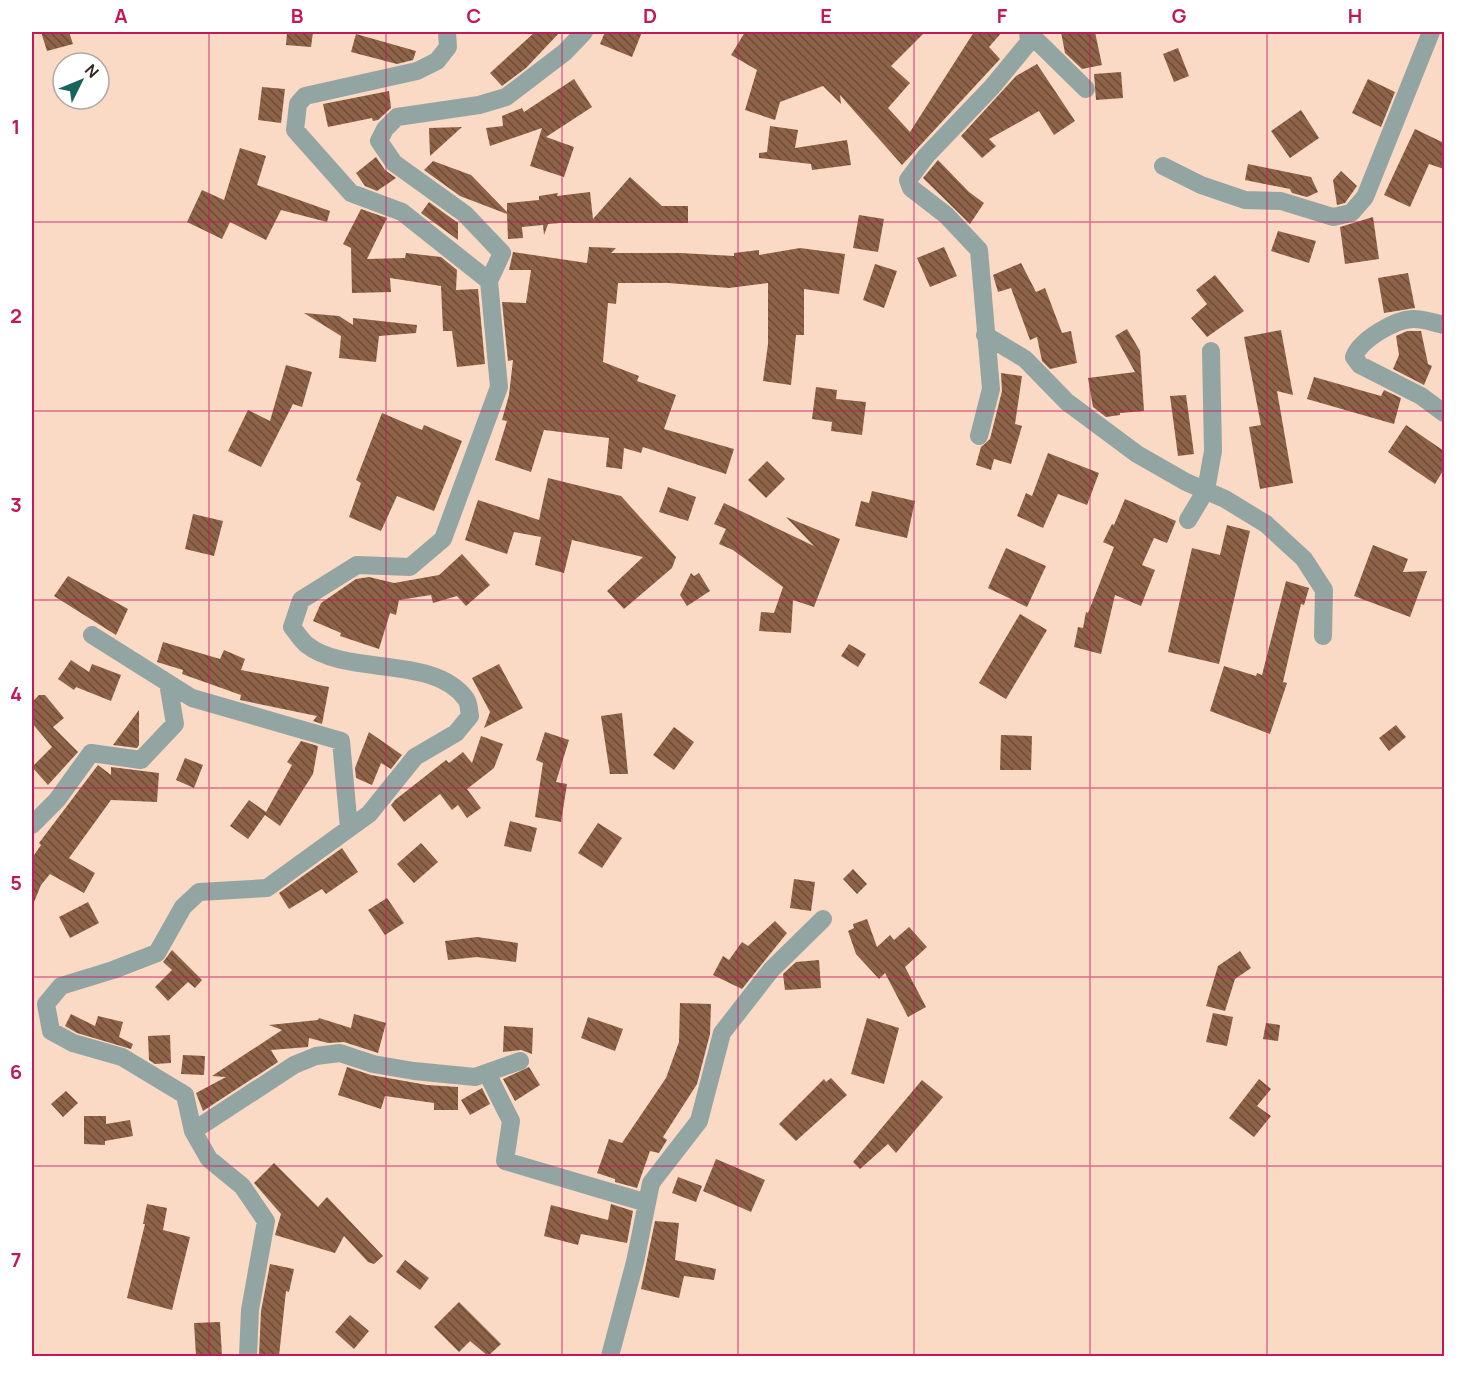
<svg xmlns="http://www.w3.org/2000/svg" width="1476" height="1388" viewBox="0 0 1476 1388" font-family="Manrope,sans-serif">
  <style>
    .building { fill: url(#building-back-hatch) }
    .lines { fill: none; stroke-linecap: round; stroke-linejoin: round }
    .minor { stroke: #93a5a2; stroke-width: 18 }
    .grid { fill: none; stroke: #c2185b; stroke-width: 1.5; stroke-opacity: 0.55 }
    .neatline { fill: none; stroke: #c2185b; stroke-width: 2 }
    .grid-label { font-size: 20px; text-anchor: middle; font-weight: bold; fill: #c2185b }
  </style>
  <defs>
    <pattern id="building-back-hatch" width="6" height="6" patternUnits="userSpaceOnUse" patternTransform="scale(1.5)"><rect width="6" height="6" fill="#8e6348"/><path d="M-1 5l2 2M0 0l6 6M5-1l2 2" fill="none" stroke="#6e4d38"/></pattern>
  </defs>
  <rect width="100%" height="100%" fill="#fad9c5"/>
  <path class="building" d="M 41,32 L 69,32 L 73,44 L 47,51 Z
    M 287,32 L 313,32 L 311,47 L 286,45 Z
    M 535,32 L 560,32 L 526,68 L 502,86 L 490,73 Z
    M 605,32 L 642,32 L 632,57 L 600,44 Z
    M 745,32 L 925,32 L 891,66 L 910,83 L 888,108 L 910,132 L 974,32 L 1002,32 L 989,47 L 1000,59 L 902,165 L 840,95 L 841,104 L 823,86 L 780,102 L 775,120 L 745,110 L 757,70 L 731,55 Z
    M 1061,32 L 1095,32 L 1102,65 L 1082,69 L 1065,53 Z
    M 356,34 L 416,51 L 413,60 L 397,64 L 351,52 Z
    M 1178,48 L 1189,76 L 1174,82 L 1163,54 Z
    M 1037,64 L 1075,121 L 1054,135 L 1039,111 L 989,139 L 996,146 L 982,158 L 961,136 L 1016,76 Z
    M 1121,72 L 1123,98 L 1096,100 L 1094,74 Z
    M 574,79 L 592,107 L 546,137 L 574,147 L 564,177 L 530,166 L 542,128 L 490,146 L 486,128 L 503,126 L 502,116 L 522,108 L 524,112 Z
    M 1368,79 L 1395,92 L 1381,127 L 1352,113 Z
    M 262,87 L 285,89 L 281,123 L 258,120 Z
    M 389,91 L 391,108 L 378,120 L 373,121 L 372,118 L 328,127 L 323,104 Z
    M 1301,110 L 1319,138 L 1290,158 L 1271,131 Z
    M 770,126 L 798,130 L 795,148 L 847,140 L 851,165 L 812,170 L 811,164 L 759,158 L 759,153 L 767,152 Z
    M 462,127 L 430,156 L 429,128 Z
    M 1415,129 L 1444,143 L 1444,169 L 1429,164 L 1410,207 L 1384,195 Z
    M 240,148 L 266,156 L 257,185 L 330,211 L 327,222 L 281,210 L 266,240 L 230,222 L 222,239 L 187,222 L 202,190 L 224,200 Z
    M 376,157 L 385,170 L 396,178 L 377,191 L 365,186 L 356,173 Z
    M 938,160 L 969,192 L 984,203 L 970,224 L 923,178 Z
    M 433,161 L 471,175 L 507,212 L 507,203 L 539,200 L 539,196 L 558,193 L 557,196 L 590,192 L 593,219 L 630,177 L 662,206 L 688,206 L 688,223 L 560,223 L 548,224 L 544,235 L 543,225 L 522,227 L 523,238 L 508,239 L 507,214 L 460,196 L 424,170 Z
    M 1248,164 L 1311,177 L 1318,192 L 1307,197 L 1292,193 L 1290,189 L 1245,180 Z
    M 1341,171 L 1357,186 L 1345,203 L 1337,205 L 1333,180 Z
    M 429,202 L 458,223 L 458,240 L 421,213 Z
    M 361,209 L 387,218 L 367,259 L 405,258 L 406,253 L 441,257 L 457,270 L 456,290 L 478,289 L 485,364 L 457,367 L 452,331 L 443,331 L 441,286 L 390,278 L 391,292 L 352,293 L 351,248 L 343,244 Z
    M 859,215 L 884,219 L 878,252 L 853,248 Z
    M 1373,217 L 1379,259 L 1345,264 L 1340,227 Z
    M 1278,231 L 1316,241 L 1309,263 L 1271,251 Z
    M 589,247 L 616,248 L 611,253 L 680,253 L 734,256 L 734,253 L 759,250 L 759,255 L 800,248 L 845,254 L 839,294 L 804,289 L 804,335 L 796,335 L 791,385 L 763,381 L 768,344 L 768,283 L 729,288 L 669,283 L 618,283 L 616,304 L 608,303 L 603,362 L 639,376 L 637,381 L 676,395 L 664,429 L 734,449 L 726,474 L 643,447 L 641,453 L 624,448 L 622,469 L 606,467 L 609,438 L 544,430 L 531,472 L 495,460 L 507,421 L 502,420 L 509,395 L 513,360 L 508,361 L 502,302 L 526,303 L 531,270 L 509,270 L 513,252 L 587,263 Z
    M 944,247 L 957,276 L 930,287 L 917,258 Z
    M 1021,263 L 1036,292 L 1045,288 L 1062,333 L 1071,331 L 1077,363 L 1050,369 L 1042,361 L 1037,337 L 1030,340 L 1011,288 L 998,292 L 993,275 Z
    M 875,264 L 897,271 L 884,308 L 863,300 Z
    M 1408,273 L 1415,308 L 1384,313 L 1378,278 Z
    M 1215,275 L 1244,311 L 1207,337 L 1191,318 L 1207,304 L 1196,290 Z
    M 304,313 L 339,316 L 353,325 L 353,318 L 417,325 L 416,333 L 379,336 L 376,362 L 339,358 L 341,336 Z
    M 1127,329 L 1140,351 L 1144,411 L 1120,413 L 1120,415 L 1106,417 L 1093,407 L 1088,378 L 1135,372 L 1115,336 Z
    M 1281,330 L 1293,395 L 1277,391 L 1293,483 L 1260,489 L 1249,427 L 1261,425 L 1244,337 Z
    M 1407,331 L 1421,331 L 1428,364 L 1432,366 L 1424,385 L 1393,369 L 1399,355 L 1396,336 Z
    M 286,365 L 312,372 L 302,407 L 293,404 L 261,467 L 228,451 L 248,410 L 270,421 Z
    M 1001,373 L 1022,376 L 1015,424 L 1022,426 L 1011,464 L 994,459 L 991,470 L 976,465 L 981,447 L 990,439 L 1002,391 Z
    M 1314,377 L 1381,396 L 1384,390 L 1401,398 L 1394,424 L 1307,399 Z
    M 816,387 L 837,390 L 836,399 L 866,402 L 862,435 L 831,431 L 832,422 L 812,419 Z
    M 1186,395 L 1194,454 L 1178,456 L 1170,396 Z
    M 382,413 L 422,430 L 424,425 L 462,441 L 434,511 L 397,496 L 381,531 L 349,517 L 361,483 L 356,480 Z
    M 1406,425 L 1444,451 L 1444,469 L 1435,484 L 1388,452 Z
    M 1048,453 L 1099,473 L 1087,505 L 1058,494 L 1043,528 L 1017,516 L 1026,493 L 1032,496 Z
    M 767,461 L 785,479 L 766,498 L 748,480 Z
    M 548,478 L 621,496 L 676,557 L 672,568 L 624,609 L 607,591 L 643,557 L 572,540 L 564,573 L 535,565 L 541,537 L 514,532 L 507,554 L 465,540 L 478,500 L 539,520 Z
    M 668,487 L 696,497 L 688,521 L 659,512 Z
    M 872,491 L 915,501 L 907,538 L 855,526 L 861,501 L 869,503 Z
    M 1125,499 L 1176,521 L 1167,543 L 1154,538 L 1142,565 L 1155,570 L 1141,606 L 1115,595 L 1101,654 L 1074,647 L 1078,627 L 1083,628 L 1086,612 L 1088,613 L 1114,547 L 1103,542 L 1112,524 L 1114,525 Z
    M 724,503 L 814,546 L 786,517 L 840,539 L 814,607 L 793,600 L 791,633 L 759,631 L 761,612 L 774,613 L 783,587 L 733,550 L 719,544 L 726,529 L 714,524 Z
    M 193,514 L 223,521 L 214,556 L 185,549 Z
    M 1227,525 L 1250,531 L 1219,664 L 1168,652 L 1192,548 L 1220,555 Z
    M 1373,545 L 1408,559 L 1403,572 L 1427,571 L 1410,617 L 1354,596 Z
    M 1006,548 L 1046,566 L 1027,607 L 988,588 Z
    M 462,554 L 490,585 L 466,606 L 457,596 L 433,603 L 431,595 L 399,600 L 396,615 L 390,613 L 379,649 L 340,636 L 341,633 L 313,621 L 321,603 L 356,579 L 369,577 L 394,583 L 439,575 Z
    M 691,573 L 694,576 L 699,573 L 710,591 L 687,606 L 680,595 Z
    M 68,576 L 128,609 L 116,635 L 54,596 Z
    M 1286,581 L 1309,588 L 1304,605 L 1301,604 L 1283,682 L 1287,683 L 1270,734 L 1210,711 L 1224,666 L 1256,676 L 1257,673 L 1262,675 Z
    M 1020,614 L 1047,630 L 1006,699 L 979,683 Z
    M 163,642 L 220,659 L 224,650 L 245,659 L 241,670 L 329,687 L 322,724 L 313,721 L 317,716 L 240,700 L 241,695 L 182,674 L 183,670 L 157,662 Z
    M 849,644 L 866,654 L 858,667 L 841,656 Z
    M 71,660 L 89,672 L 92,664 L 121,675 L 111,701 L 76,687 L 74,690 L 58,679 Z
    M 499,664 L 523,708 L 484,728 L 490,712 L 472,678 Z
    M 39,695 L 45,695 L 64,718 L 53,727 L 78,752 L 48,785 L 32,767 L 52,747 L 32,723 L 32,702 Z
    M 139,710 L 139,745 L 137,748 L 113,745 Z
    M 622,713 L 628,774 L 610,774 L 601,716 Z
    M 1396,725 L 1406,737 L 1389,751 L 1379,738 Z
    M 674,727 L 694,742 L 674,770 L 653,755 Z
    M 369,732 L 402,755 L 391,769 L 381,763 L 372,785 L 356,778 L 355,768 Z
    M 545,732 L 569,740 L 556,782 L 567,784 L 561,822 L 535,817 L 543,763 L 536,760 Z
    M 1001,735 L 1032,736 L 1031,770 L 1000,770 Z
    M 481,736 L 503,744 L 494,768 L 467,789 L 481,808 L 467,818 L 458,805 L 452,810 L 440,794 L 404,822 L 391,805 L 395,800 L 446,760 L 449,763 L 463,752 L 472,763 Z
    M 301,741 L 318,746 L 313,774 L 280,826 L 265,815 L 248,839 L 230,826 L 249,800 L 266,812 L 292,765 L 287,762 Z
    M 185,758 L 203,765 L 194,788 L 176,780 Z
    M 98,765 L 111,775 L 111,767 L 159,773 L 157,802 L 111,800 L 69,858 L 95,873 L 84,893 L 50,874 L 41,885 L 32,907 L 32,858 L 41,845 L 39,843 Z
    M 510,821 L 537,828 L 531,852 L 504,846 Z
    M 598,823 L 622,838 L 602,868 L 578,853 Z
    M 421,843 L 438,862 L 414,883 L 397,864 Z
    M 342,848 L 358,872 L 326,894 L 322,889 L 289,909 L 279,893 Z
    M 853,869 L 867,884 L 857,894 L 843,879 Z
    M 794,879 L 815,882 L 811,911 L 790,908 Z
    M 387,898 L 404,923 L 385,935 L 368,910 Z
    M 88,902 L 99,923 L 70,938 L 59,917 Z
    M 867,919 L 877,947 L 890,935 L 894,940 L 909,927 L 927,947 L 905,967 L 926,1007 L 908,1017 L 885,973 L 879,979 L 856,954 L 848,931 L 854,928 L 853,924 Z
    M 775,921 L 787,933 L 742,989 L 713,975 L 723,956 L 729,960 L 742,942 L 748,946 Z
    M 477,937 L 518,943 L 516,962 L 477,957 L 448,960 L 445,941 Z
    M 172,950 L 202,980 L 195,988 L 188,982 L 168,1001 L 155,987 L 172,970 L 163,962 Z
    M 1240,951 L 1251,968 L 1235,979 L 1225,1011 L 1206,1006 L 1218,966 Z
    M 819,960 L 821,988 L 785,990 L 783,974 L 796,962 Z
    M 680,1003 L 711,1004 L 710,1034 L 697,1084 L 663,1137 L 667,1140 L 659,1153 L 650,1151 L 637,1188 L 615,1182 L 615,1179 L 597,1173 L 609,1139 L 622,1143 L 666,1078 L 679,1042 Z
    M 1213,1013 L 1233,1017 L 1227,1046 L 1206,1042 Z
    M 71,1014 L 95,1026 L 98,1016 L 123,1022 L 119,1037 L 133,1044 L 131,1049 L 77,1033 L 65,1026 Z
    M 354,1014 L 386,1023 L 378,1053 L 344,1042 L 328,1043 L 309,1038 L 308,1047 L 271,1050 L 278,1062 L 203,1111 L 196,1093 L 226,1077 L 212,1076 L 282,1030 L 269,1025 L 318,1020 L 319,1018 L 351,1028 Z
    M 588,1017 L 623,1029 L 615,1051 L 581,1038 Z
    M 867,1018 L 899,1028 L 884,1084 L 851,1074 Z
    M 1266,1023 L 1280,1025 L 1278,1041 L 1263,1039 Z
    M 504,1026 L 533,1028 L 532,1054 L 521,1050 L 503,1052 Z
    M 170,1035 L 171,1063 L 155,1064 L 149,1060 L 148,1036 Z
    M 183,1055 L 205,1056 L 204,1075 L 181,1074 Z
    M 347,1067 L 371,1075 L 427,1085 L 458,1087 L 458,1110 L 434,1110 L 434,1103 L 385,1096 L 381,1109 L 338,1095 Z
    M 529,1067 L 540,1085 L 515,1101 L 503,1079 Z
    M 831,1078 L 847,1095 L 796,1141 L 779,1124 L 824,1079 L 826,1082 Z
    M 1259,1079 L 1271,1089 L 1257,1106 L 1271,1116 L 1254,1137 L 1229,1118 Z
    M 922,1080 L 943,1097 L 896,1153 L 888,1144 L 860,1169 L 853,1162 Z
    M 482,1088 L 490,1104 L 470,1115 L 461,1100 Z
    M 66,1091 L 78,1103 L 63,1117 L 51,1104 Z
    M 84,1116 L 106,1116 L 106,1124 L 130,1120 L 133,1136 L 105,1141 L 105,1145 L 84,1144 Z
    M 716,1159 L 765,1180 L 751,1212 L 703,1191 Z
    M 274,1163 L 318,1207 L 327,1197 L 383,1256 L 374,1264 L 368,1262 L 344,1236 L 335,1253 L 275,1235 L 281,1214 L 254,1183 Z
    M 678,1177 L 702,1186 L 696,1202 L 672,1193 Z
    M 147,1204 L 167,1208 L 163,1230 L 190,1237 L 172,1310 L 127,1298 L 145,1224 L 143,1224 Z
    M 611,1204 L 633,1211 L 627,1243 L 581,1234 L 578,1245 L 544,1236 L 551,1205 L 608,1220 Z
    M 655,1221 L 679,1223 L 675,1260 L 716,1269 L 714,1280 L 684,1276 L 679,1298 L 641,1289 Z
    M 405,1260 L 429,1278 L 420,1290 L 396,1272 Z
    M 270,1264 L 294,1269 L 289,1292 L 286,1291 L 279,1356 L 259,1356 L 261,1311 Z
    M 459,1302 L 501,1344 L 488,1356 L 470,1341 L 459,1352 L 434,1327 Z
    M 350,1315 L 369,1331 L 354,1349 L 335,1332 Z
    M 220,1322 L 222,1356 L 196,1356 L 194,1323 Z"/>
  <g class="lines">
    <path class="minor" d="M 447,32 L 448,47 L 437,61 L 417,71 L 305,96 L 298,104 L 295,130 L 351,193 L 402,212 L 489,281
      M 1028,32 L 1086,89
      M 1163,166 L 1201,185 L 1245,200 L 1281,201 L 1333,217 L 1351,213 L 1365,197 L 1431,32
      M 1444,325 C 1434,323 1422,318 1412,319 C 1394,320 1360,340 1354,357 L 1360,365 L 1421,396 L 1444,413
      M 985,335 L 1025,359 L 1067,402 L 1137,454 L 1186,482 L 1225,499 L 1266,524 L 1304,559 L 1324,590 L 1323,636
      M 979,436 L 991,389 L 979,250 L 946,215 L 911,188 L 908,180 L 926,156 L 992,87 L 1029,42 L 1028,32
      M 1188,520 L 1206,490 L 1213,451 L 1211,351
      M 92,635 L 192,698 L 341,741 L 349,828
      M 32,825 L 57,800 L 91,753 L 141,760 L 175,724 L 168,683
      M 487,1073 L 511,1121 L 505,1161 L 647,1203
      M 193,1131 L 294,1065 L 316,1056 L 340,1053 L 373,1064 L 414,1071 L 475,1077 L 520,1061
      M 248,1356 L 250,1310 L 266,1221 L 242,1186 L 209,1159 L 193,1131 L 185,1095 L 122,1057 L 73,1043 L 51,1031 L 46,1004 L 61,986 L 113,970 L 157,953 L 183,907 L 199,892 L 267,888 L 369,814 L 415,757 L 456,733 L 470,716 C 469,711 469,703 466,699 C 433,654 348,677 307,645 C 301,640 297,633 292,627 L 301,600 L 357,565 L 410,567 L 443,539 L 499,387 L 489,281 L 502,253 L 465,214 L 394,163 L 379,141 L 385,129 L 397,117 L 479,105 L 506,97 L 565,52 L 584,32
      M 610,1356 L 635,1262 L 651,1183 L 699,1121 L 722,1033 L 771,970 L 823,919"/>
  </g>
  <path class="grid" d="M 209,32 L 209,1356M 386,32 L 386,1356M 562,32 L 562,1356M 738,32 L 738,1356M 914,32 L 914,1356M 1090,32 L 1090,1356M 1267,32 L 1267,1356M 32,222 L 1444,222M 32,411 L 1444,411M 32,600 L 1444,600M 32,788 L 1444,788M 32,977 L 1444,977M 32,1166 L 1444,1166"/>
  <rect width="1476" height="1388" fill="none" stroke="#ffffff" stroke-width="66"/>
  <g transform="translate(81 81) rotate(47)"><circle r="28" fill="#ffffff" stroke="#aea9a6" stroke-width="1.5"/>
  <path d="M0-4.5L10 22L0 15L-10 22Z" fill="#19645b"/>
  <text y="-9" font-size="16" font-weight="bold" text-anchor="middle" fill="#342820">N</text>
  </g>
  <rect x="33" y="33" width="1410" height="1322" class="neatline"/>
  <g class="grid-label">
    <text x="121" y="23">A</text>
    <text x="297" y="23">B</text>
    <text x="474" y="23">C</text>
    <text x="650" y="23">D</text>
    <text x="826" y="23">E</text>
    <text x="1002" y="23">F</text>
    <text x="1179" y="23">G</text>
    <text x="1355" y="23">H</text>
    <text x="16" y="134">1</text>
    <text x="16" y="323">2</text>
    <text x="16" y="512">3</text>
    <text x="16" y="701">4</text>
    <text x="16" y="890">5</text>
    <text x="16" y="1079">6</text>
    <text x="16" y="1267">7</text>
  </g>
</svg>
